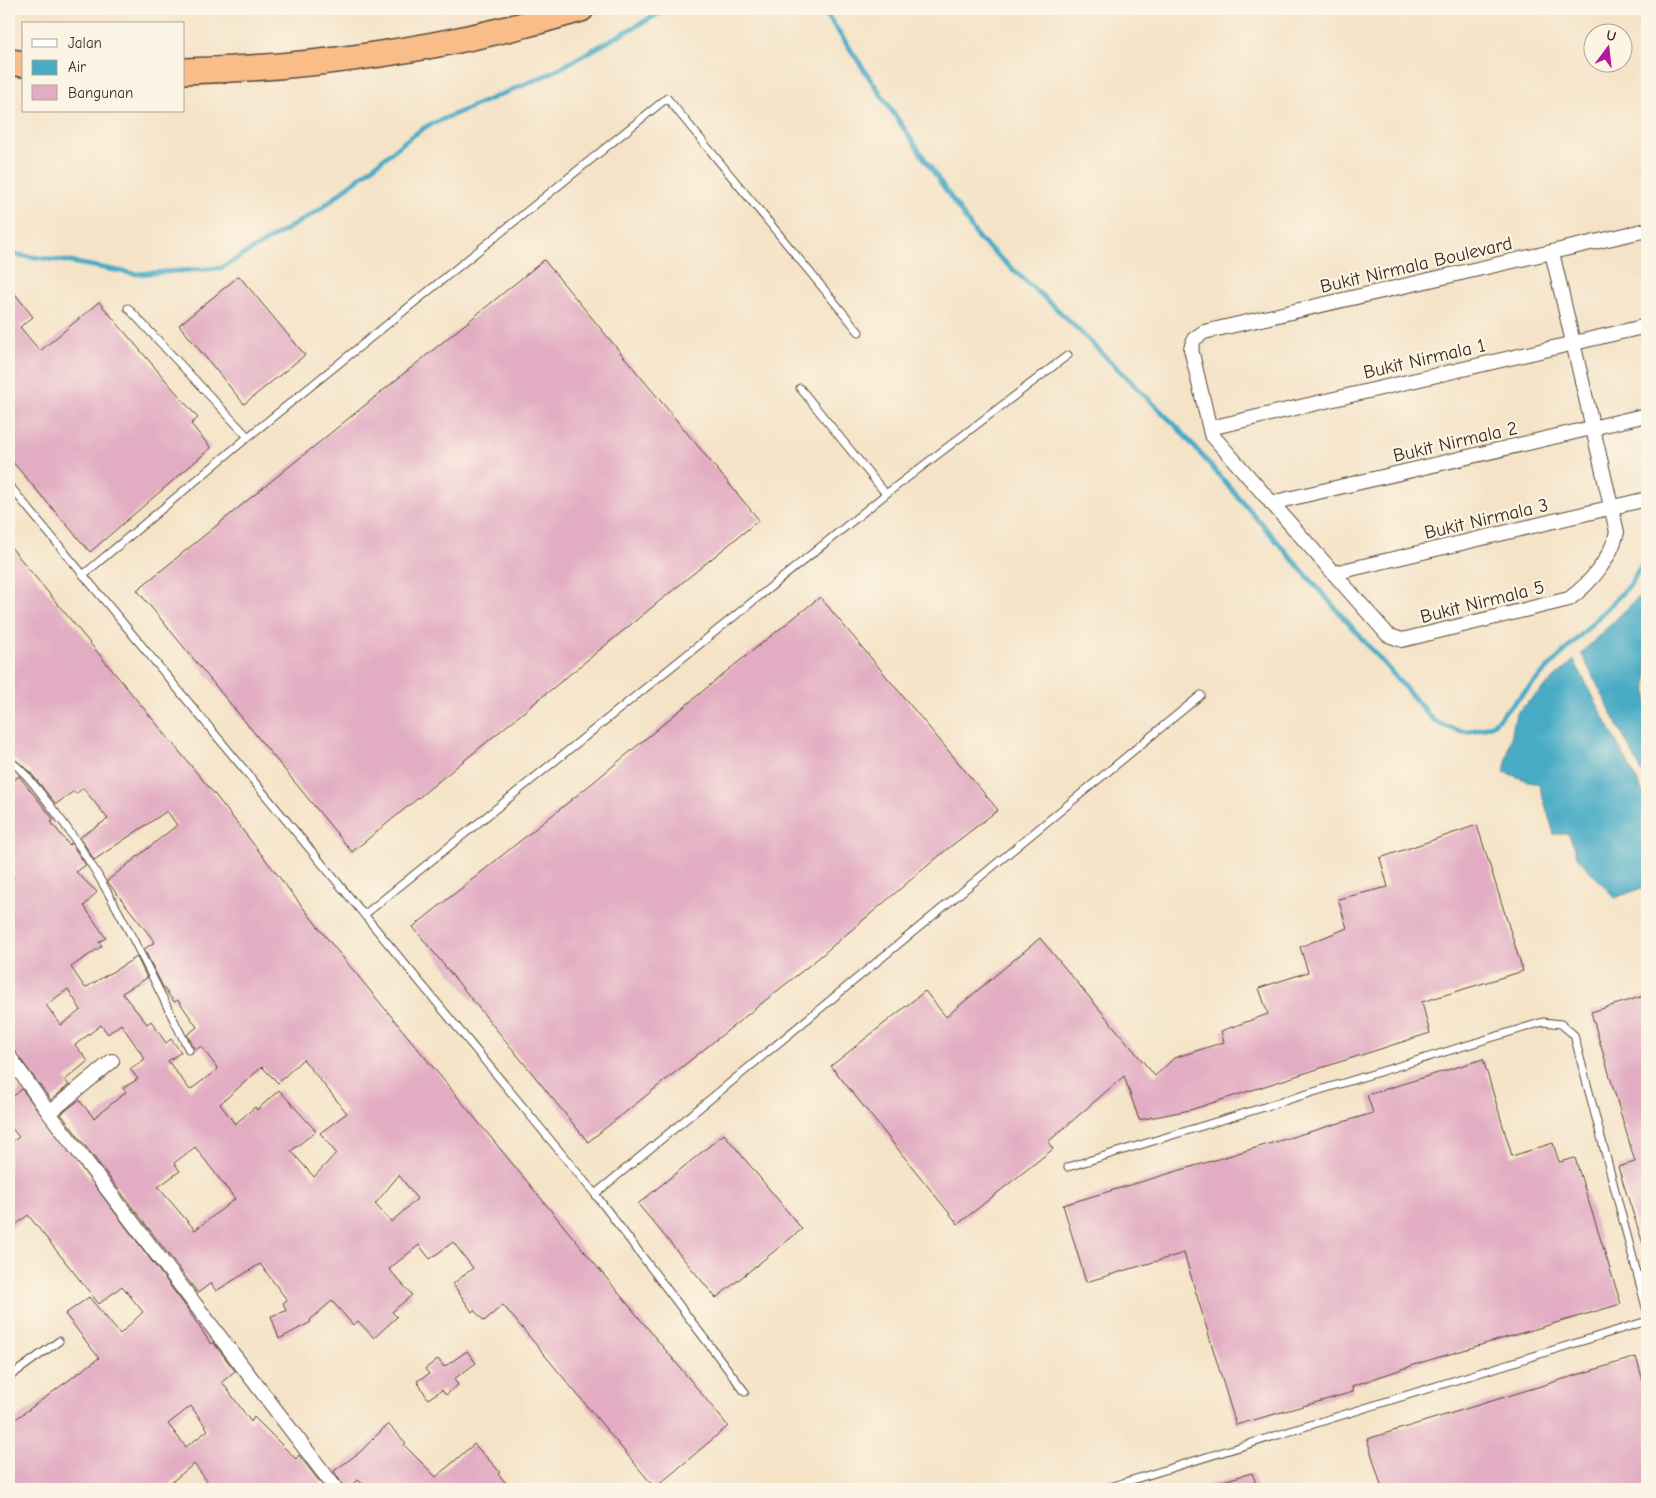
<svg xmlns="http://www.w3.org/2000/svg" width="1656" height="1498" viewBox="0 0 1656 1498" font-family="'Comic Neue',sans-serif">
  <style>
    .water { fill: #46abc6; stroke: #406a72 }
    .lines { fill: none; stroke-linecap: round; stroke-linejoin: round }
    .stream { stroke: #46abc6; stroke-width: 5 }
    .building { fill: #e2acc2; fill-rule: evenodd }
    .service-casing { stroke: #574637; stroke-width: 9 }
    .minor-casing { stroke: #574637; stroke-width: 16 }
    .motorway-casing { stroke: #574637; stroke-width: 28 }
    .service { stroke: #fff; stroke-width: 7 }
    .minor { stroke: #fff; stroke-width: 14 }
    .motorway { stroke: #f8bd88; stroke-width: 25 }
    .labels { text-anchor: middle; stroke-width: 4.5; stroke-linejoin: round; paint-order: stroke }
    .street-label { font-size: 19px; fill: #3b2a1e; stroke: #fcf5e5 }
  </style>
  <rect width="100%" height="100%" fill="#fcf5e5"/>
  <filter id="ink" filterUnits="userSpaceOnUse"><feTurbulence type="fractalNoise" baseFrequency=".02" numOctaves="2"/><feDisplacementMap in="SourceGraphic" scale="10" xChannelSelector="R" yChannelSelector="G"/><feConvolveMatrix kernelMatrix="1 2 1 2 8 2 1 2 1" color-interpolation-filters="sRGB"/></filter>
  <filter id="wash" filterUnits="userSpaceOnUse"><feTurbulence type="fractalNoise" baseFrequency=".0096" numOctaves="4" result="noise"/><feDisplacementMap in="SourceGraphic" scale="20" xChannelSelector="R" yChannelSelector="G"/><feGaussianBlur stdDeviation="1.12" result="paint"/><feColorMatrix in="noise" values="0 0 0 0 0 0 0 0 0 0 0 0 0 0 0 0 0 1.4 0 .05"/><feComposite in="paint" operator="in"/></filter>
  <g filter="url(#wash)">
    <rect width="100%" height="100%" fill="#f4e3c7"/>
    <path class="water" d="M 1647,589 L 1647,782 L 1581,653 Z
      M 1574,660 L 1647,800 L 1647,886 L 1615,898 L 1577,857 L 1569,834 L 1554,834 L 1539,785 L 1504,772 L 1516,713 Z"/>
    <g class="lines">
      <path class="stream" d="M 823,9 L 979,239 L 1059,311 L 1176,426 L 1434,721 C 1458,733 1469,735 1493,724 L 1630,585 L 1647,555
        M 9,254 L 65,261 L 136,274 L 221,268 L 319,210 L 408,139 L 427,126 L 549,74 L 660,13 L 672,9"/>
    </g>
    <g id="blocks">
      <path class="building" d="M 544,260 L 759,520 L 352,852 L 137,590 Z
        M 239,276 L 305,355 L 244,404 L 179,325 Z
        M 9,286 L 33,317 L 20,327 L 40,351 L 99,302 L 198,418 L 191,424 L 211,448 L 90,552 L 9,458 Z
        M 9,545 L 216,796 L 326,937 L 728,1426 L 655,1488 L 503,1305 L 484,1321 L 474,1310 L 472,1312 L 453,1284 L 473,1268 L 453,1242 L 430,1259 L 419,1245 L 389,1269 L 412,1295 L 392,1312 L 397,1317 L 374,1338 L 358,1321 L 353,1325 L 332,1301 L 310,1320 L 311,1322 L 279,1339 L 271,1316 L 286,1311 L 283,1303 L 287,1300 L 260,1264 L 216,1291 L 211,1283 L 198,1293 L 61,1114 L 79,1100 L 94,1118 L 126,1092 L 123,1088 L 138,1079 L 130,1069 L 145,1059 L 121,1024 L 108,1034 L 101,1025 L 75,1045 L 88,1061 L 65,1080 L 69,1085 L 51,1100 L 12,1048 L 9,1043 L 9,883 L 14,878 L 9,871 L 9,784 L 19,776 L 54,820 L 51,822 L 69,845 L 71,843 L 86,865 L 76,872 L 97,892 L 84,906 L 106,938 L 99,942 L 102,946 L 71,967 L 85,988 L 137,957 L 147,978 L 122,993 L 147,1024 L 151,1021 L 166,1043 L 171,1039 L 181,1052 L 168,1061 L 190,1090 L 218,1069 L 201,1046 L 196,1050 L 194,1047 L 187,1035 L 197,1027 L 178,1000 L 174,1002 L 163,987 L 144,949 L 155,942 L 107,881 L 177,825 L 167,811 L 94,860 L 80,837 L 108,819 L 83,788 L 76,794 L 74,791 L 56,804 L 30,772 L 9,755 ZM 68,989 L 81,1010 L 61,1025 L 46,1005 ZM 303,1059 L 347,1113 L 320,1133 L 336,1153 L 314,1177 L 291,1151 L 316,1131 L 279,1090 L 257,1110 L 255,1107 L 235,1124 L 220,1104 L 262,1067 L 278,1083 ZM 195,1147 L 235,1199 L 195,1230 L 158,1187 L 180,1171 L 174,1163 ZM 399,1175 L 417,1199 L 391,1222 L 375,1204 Z
        M 820,597 L 998,810 L 946,850 L 816,960 L 588,1142 L 413,927 L 596,780 L 727,671 Z
        M 1477,825 L 1523,971 L 1422,1002 L 1430,1033 L 1190,1110 L 1139,1120 L 1124,1076 L 1048,1142 L 1053,1149 L 958,1224 L 831,1066 L 925,991 L 946,1017 L 1040,938 L 1155,1076 L 1174,1058 L 1224,1042 L 1221,1031 L 1268,1014 L 1259,988 L 1308,972 L 1300,947 L 1347,928 L 1338,899 L 1388,887 L 1380,858 Z
        M 1647,995 L 1647,1250 L 1645,1250 L 1618,1167 L 1635,1162 L 1591,1012 Z
        M 1483,1059 L 1512,1156 L 1553,1143 L 1559,1162 L 1575,1158 L 1621,1304 L 1426,1361 L 1352,1386 L 1353,1392 L 1236,1425 L 1184,1253 L 1086,1282 L 1063,1205 L 1373,1113 L 1367,1095 Z
        M 22,1089 L 184,1304 L 211,1344 L 213,1342 L 235,1371 L 222,1382 L 251,1422 L 254,1417 L 296,1459 L 299,1455 L 325,1489 L 213,1489 L 194,1464 L 169,1484 L 173,1489 L 9,1489 L 9,1424 L 99,1358 L 65,1314 L 89,1297 L 120,1334 L 143,1312 L 122,1286 L 99,1304 L 28,1215 L 9,1230 L 9,1144 L 19,1137 L 9,1125 L 9,1100 ZM 191,1406 L 208,1430 L 186,1447 L 168,1424 Z
        M 724,1134 L 802,1229 L 716,1298 L 638,1204 Z
        M 467,1351 L 476,1363 L 454,1379 L 458,1385 L 446,1395 L 442,1390 L 428,1399 L 417,1381 L 429,1374 L 425,1369 L 438,1359 L 444,1367 Z
        M 1636,1357 L 1647,1394 L 1647,1489 L 1382,1489 L 1367,1439 Z
        M 388,1424 L 406,1443 L 404,1445 L 436,1477 L 474,1444 L 500,1472 L 498,1474 L 511,1489 L 368,1489 L 358,1480 L 345,1489 L 334,1471 L 360,1452 Z
        M 1252,1473 L 1258,1489 L 1208,1489 L 1208,1485 Z"/>
    </g>
  </g>
  <g filter="url(#ink)">
    <use href="#blocks" fill-opacity="0" stroke="#574637" stroke-width="1"/>
    <g class="lines">
      <defs>
        <path id="service" d="M 128,308 L 248,437
          M 800,388 L 886,494
          M 9,485 L 595,1194 L 745,1392
          M 83,575 L 248,437 L 667,98 L 859,332
          M 9,760 C 26,772 37,789 50,805 C 108,879 146,966 189,1050
          M 364,915 L 886,494 L 1068,355
          M 1068,1167 L 1543,1022 L 1561,1024 L 1574,1035 L 1647,1311
          M 595,1194 L 1201,695
          M 9,1377 L 59,1341
          M 1103,1489 L 1647,1321"/>
        <path id="minor" d="M 1552,252 L 1617,532 C 1611,558 1591,583 1569,599 L 1402,640 L 1388,635 L 1211,434 L 1191,349 L 1194,339 L 1204,332 L 1647,230
          M 1210,428 L 1647,326
          M 1271,503 L 1647,415
          M 1334,573 L 1647,499
          M 9,1056 L 49,1113 L 336,1489
          M 49,1113 L 112,1061"/>
        <path id="motorway" d="M 9,62 L 24,64
          M 184,71 C 319,68 451,48 581,9"/>
      </defs>
      <use href="#service" class="service-casing"/>
      <use href="#minor" class="minor-casing"/>
      <use href="#motorway" class="motorway-casing"/>
      <use href="#service" class="service"/>
      <use href="#minor" class="minor"/>
      <use href="#motorway" class="motorway"/>
    </g>
  </g>
  <g class="labels">
    <g class="street-label">
      <text transform="translate(1416 264) rotate(-13)" y="7">Bukit Nirmala Boulevard</text>
      <text transform="translate(1424 358) rotate(-13)" y="7">Bukit Nirmala 1</text>
      <text transform="translate(1455 441) rotate(-13)" y="7">Bukit Nirmala 2</text>
      <text transform="translate(1486 518) rotate(-13)" y="7">Bukit Nirmala 3</text>
      <text transform="translate(1482 601) rotate(-14)" y="7">Bukit Nirmala 5</text>
    </g>
  </g>
  <rect width="1656" height="1498" fill="none" stroke="#fcf5e5" stroke-width="30"/>
  <rect x="22" y="22" width="162" height="90" fill="#fcf5e5" stroke="#afa495"/>
  <rect x="32" y="39" width="25" height="8" fill="#ffffff" stroke="#afa495"/>
  <text x="68" y="48" font-size="15" fill="#3b2a1e">Jalan</text>
  <rect x="32" y="60" width="25" height="15" fill="#46abc6" stroke="#afa495"/>
  <text x="68" y="72" font-size="15" fill="#3b2a1e">Air</text>
  <rect x="32" y="85" width="25" height="15" fill="#e2acc2" stroke="#afa495"/>
  <text x="68" y="98" font-size="15" fill="#3b2a1e">Bangunan</text>
  <g transform="translate(1608 48) rotate(15)"><circle r="24" fill="#fcf5e5" stroke="#afa495"/>
  <path d="M0-4L9 19L0 12L-9 19Z" fill="#b5179e"/>
  <text y="-8" font-size="14" font-weight="bold" text-anchor="middle" fill="#3b2a1e">U</text>
  </g>
</svg>
